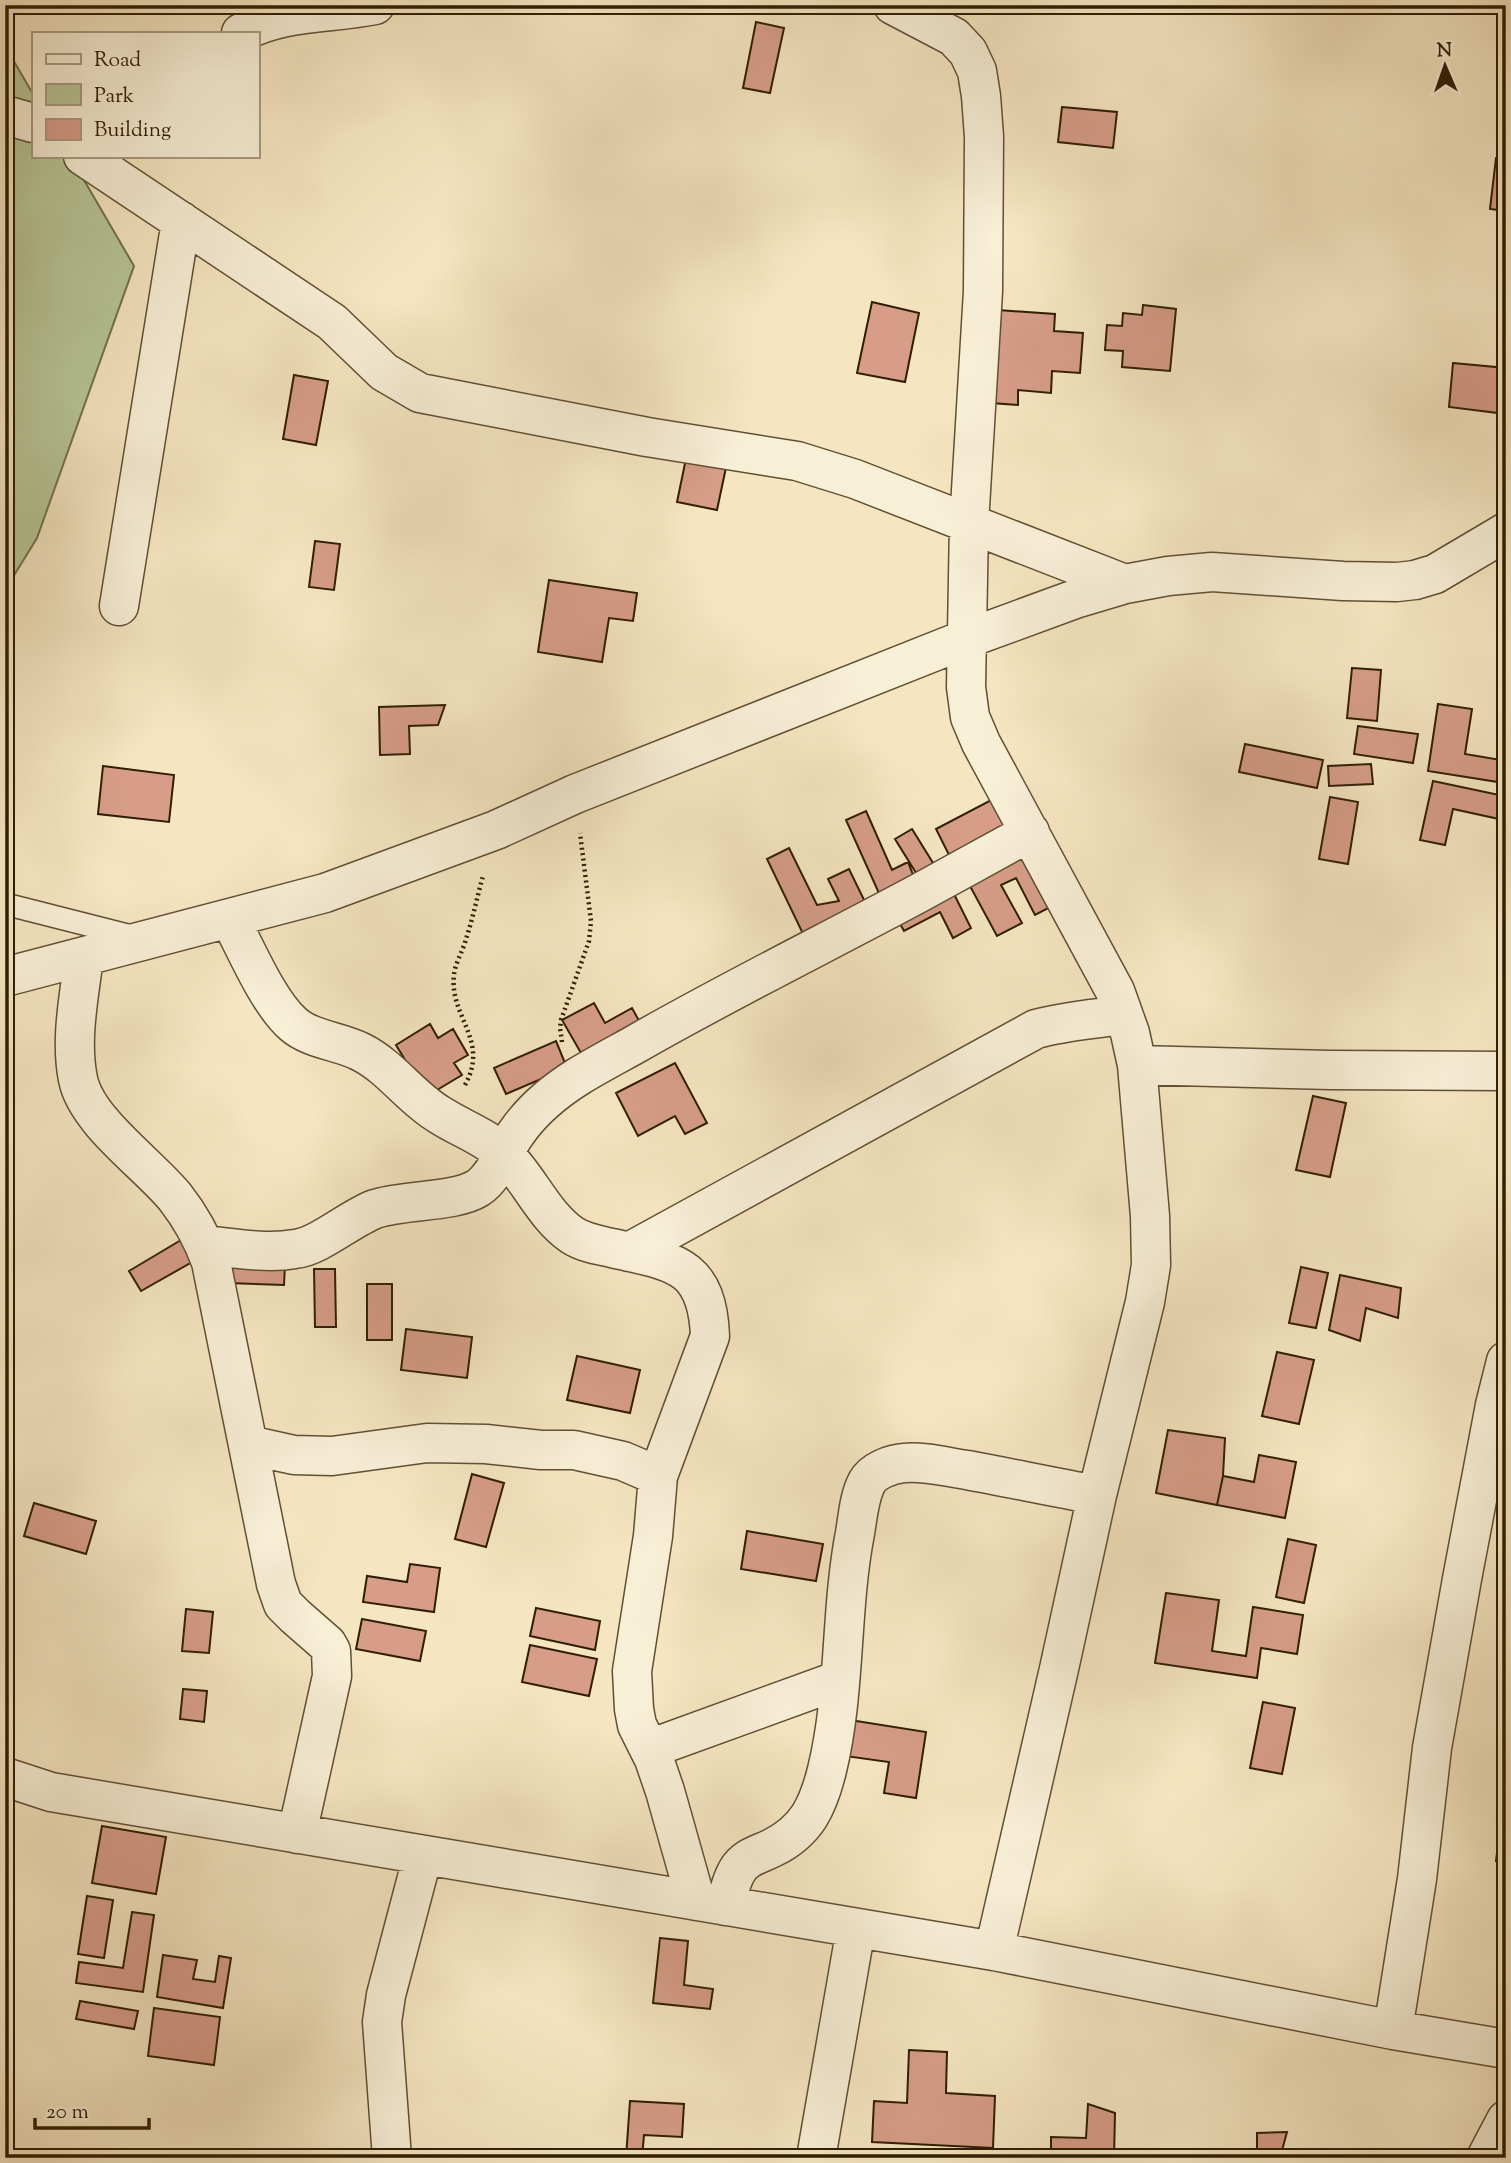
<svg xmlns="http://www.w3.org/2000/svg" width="1511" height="2163" viewBox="0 0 1511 2163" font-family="'Sorts Mill Goudy',serif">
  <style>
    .green { fill: #b7c697; stroke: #73724e; stroke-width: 2 }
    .building { fill: #d79d89; stroke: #2f1e04; stroke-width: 2 }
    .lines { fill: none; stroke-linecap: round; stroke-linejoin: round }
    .service-casing { stroke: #605033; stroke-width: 24 }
    .minor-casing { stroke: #605033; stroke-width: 41 }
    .path { stroke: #2f1e04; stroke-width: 4.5; stroke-dasharray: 2 3.5; stroke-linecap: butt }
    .service { stroke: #f8efd7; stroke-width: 21 }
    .minor { stroke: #f8efd7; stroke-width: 38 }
  </style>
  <rect width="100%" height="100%" fill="#f5e6c1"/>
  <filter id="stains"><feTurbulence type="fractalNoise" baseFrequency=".00286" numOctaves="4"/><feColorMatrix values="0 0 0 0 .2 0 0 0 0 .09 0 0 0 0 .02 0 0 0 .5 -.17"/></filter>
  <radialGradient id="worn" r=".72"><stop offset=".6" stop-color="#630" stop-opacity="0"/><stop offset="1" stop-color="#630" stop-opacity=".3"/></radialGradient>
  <path class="green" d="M 5,46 L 33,94 L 33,156 L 70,156 L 134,266 L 37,538 L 5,590 Z"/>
  <path class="building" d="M 756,22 L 784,28 L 770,93 L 743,88 Z
    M 1062,107 L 1117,112 L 1113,148 L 1058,142 Z
    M 1496,158 L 1506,159 L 1506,211 L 1490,209 Z
    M 872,302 L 919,313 L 905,382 L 857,373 Z
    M 1143,305 L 1176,309 L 1170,371 L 1122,367 L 1123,351 L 1105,350 L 1107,325 L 1122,326 L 1123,313 L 1142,315 Z
    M 998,310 L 1055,314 L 1054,331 L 1083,333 L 1080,373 L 1052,371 L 1051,393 L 1018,390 L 1018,405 L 991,403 Z
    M 1453,363 L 1506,368 L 1506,414 L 1449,407 Z
    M 294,375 L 328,381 L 316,445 L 283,439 Z
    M 688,449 L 728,458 L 717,510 L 677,502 Z
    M 315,541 L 340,544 L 334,590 L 309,587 Z
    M 549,580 L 637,593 L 633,621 L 609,618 L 602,662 L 538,652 Z
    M 1352,668 L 1381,670 L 1377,721 L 1347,718 Z
    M 1438,704 L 1472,709 L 1465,754 L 1501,760 L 1498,782 L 1428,771 Z
    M 445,705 L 438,725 L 409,726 L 410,754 L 380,755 L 379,707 Z
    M 1358,726 L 1418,734 L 1413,763 L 1354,754 Z
    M 1245,744 L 1323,760 L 1317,788 L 1239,772 Z
    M 1371,764 L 1373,784 L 1329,786 L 1328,766 Z
    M 103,766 L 174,775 L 169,822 L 98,814 Z
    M 1433,781 L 1504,796 L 1499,819 L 1453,809 L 1445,845 L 1420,840 Z
    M 1330,797 L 1358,802 L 1348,864 L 1319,859 Z
    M 995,798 L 1012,831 L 952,861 L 936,829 Z
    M 866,811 L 892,870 L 908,862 L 917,885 L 882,900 L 846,820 Z
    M 912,829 L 938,871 L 921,881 L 895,839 Z
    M 1026,843 L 1058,903 L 1035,915 L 1016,878 L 1001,885 L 1022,923 L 997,936 L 964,875 Z
    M 789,848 L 817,905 L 839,901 L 828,879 L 849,869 L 868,908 L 805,938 L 767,859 Z
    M 949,884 L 971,928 L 953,938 L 940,912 L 904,931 L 894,913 Z
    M 594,1003 L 605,1023 L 632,1008 L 643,1028 L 585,1060 L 562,1020 Z
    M 430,1024 L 438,1038 L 453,1029 L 468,1055 L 454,1063 L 462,1075 L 427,1096 L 396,1045 Z
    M 556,1041 L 567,1068 L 506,1094 L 494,1068 Z
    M 675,1063 L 707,1123 L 685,1134 L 675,1116 L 638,1136 L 616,1093 Z
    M 1313,1096 L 1346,1103 L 1330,1177 L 1296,1170 Z
    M 181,1240 L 194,1261 L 141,1291 L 129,1271 Z
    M 229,1263 L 285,1265 L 284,1285 L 228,1283 Z
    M 1301,1267 L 1328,1273 L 1316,1328 L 1289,1323 Z
    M 314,1269 L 335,1269 L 336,1327 L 315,1327 Z
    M 1340,1275 L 1401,1288 L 1398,1318 L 1366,1308 L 1360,1341 L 1329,1330 Z
    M 367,1284 L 392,1284 L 392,1340 L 367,1340 Z
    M 406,1329 L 472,1337 L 467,1378 L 401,1370 Z
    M 1277,1352 L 1314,1360 L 1299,1424 L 1262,1416 Z
    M 577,1356 L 640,1370 L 630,1413 L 567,1400 Z
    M 1168,1430 L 1225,1438 L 1223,1476 L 1217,1505 L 1156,1493 Z
    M 1259,1455 L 1296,1462 L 1285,1518 L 1217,1505 L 1223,1476 L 1254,1482 Z
    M 472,1474 L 504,1483 L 486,1547 L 455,1539 Z
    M 34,1503 L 96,1521 L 86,1554 L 24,1536 Z
    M 747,1531 L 823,1544 L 816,1581 L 741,1569 Z
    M 1288,1539 L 1316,1545 L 1304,1603 L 1276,1597 Z
    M 410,1564 L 440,1568 L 434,1612 L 363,1602 L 367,1576 L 407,1582 Z
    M 1166,1593 L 1219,1600 L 1212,1651 L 1246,1656 L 1253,1607 L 1303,1615 L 1297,1654 L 1261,1648 L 1257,1678 L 1155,1663 Z
    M 536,1608 L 600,1621 L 595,1650 L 530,1636 Z
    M 186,1609 L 213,1612 L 209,1653 L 182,1651 Z
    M 362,1619 L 426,1631 L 420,1661 L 356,1649 Z
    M 530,1645 L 597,1659 L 589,1696 L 522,1682 Z
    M 183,1689 L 207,1691 L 204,1722 L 180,1719 Z
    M 1263,1702 L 1295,1708 L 1282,1774 L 1250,1768 Z
    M 850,1720 L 926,1732 L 916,1798 L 884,1793 L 889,1762 L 845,1756 Z
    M 102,1826 L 166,1837 L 156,1894 L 92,1883 Z
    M 1500,1829 L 1506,1830 L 1506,1862 L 1496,1861 Z
    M 87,1896 L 113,1900 L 104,1958 L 78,1954 Z
    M 132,1912 L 154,1915 L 143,1992 L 76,1983 L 79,1962 L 123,1968 Z
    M 660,1938 L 688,1941 L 684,1985 L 713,1989 L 710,2009 L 653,2003 Z
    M 163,1955 L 197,1960 L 193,1979 L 215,1982 L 219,1956 L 231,1958 L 223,2008 L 157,1997 Z
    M 80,2001 L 138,2011 L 134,2029 L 76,2019 Z
    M 154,2008 L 220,2017 L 214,2065 L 148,2056 Z
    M 909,2050 L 947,2052 L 946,2093 L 995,2096 L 993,2148 L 872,2142 L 874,2101 L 907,2103 Z
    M 630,2101 L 684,2104 L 682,2137 L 644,2135 L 642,2158 L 626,2158 Z
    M 1088,2104 L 1115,2113 L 1114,2158 L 1051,2158 L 1051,2137 L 1086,2138 Z
    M 1287,2132 L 1280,2158 L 1257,2158 L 1257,2133 Z"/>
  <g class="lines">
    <defs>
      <path id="service" d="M 5,904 L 135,937"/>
      <path id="minor" d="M 893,5 L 954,37 L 968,52 L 977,71 L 981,96 L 984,137 L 983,291 L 969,524 L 966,687 L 970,717 L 981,743 L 1115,991 L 1130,1033 L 1137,1065 L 1150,1216 L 1151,1265 L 1145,1302 L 1097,1495 L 1059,1669 L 994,1951
        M 241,33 C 282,10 330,14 375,5
        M 5,115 L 33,123
        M 83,156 L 332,322 L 384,372 L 420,393 L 647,437 L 797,461 L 855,479 L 1125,584
        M 119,606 L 181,221
        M 230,919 C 246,949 268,1002 293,1024 C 311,1040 340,1041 361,1052 C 391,1067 411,1098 440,1115 C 460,1128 486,1137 504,1154 C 529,1178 543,1215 572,1235 C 584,1243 599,1245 612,1248 C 673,1262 707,1263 710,1336 L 658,1476 L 653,1536 L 632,1671 L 634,1709 L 637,1725 L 654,1759 L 665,1791 L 696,1901
        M 84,957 C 79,997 70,1040 78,1079 C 86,1121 148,1164 175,1197 C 190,1216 203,1240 211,1262 L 276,1584 L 283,1604 L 295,1616 L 327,1644 L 331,1651 L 332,1676 L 297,1834
        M 5,977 L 325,893 L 496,830 L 575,794 L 966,639 L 1078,598 L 1125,584 L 1168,576 L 1212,572 L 1343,581 L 1397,582 L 1415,580 L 1435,574 L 1506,532
        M 1137,1065 L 1331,1070 L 1506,1071
        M 205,1245 C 234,1248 266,1254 295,1249 C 320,1246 349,1219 375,1209 C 404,1199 454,1203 478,1188 C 496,1176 504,1149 517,1132 C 533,1109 555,1091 579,1076 C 597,1065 616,1055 634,1045 C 728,991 824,944 919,893 C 956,873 993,852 1030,832
        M 629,1252 L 1036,1029 C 1064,1021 1094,1019 1123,1015
        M 248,1445 L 294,1455 L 332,1456 L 427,1443 L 486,1444 L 541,1450 L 574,1450 L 623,1461 L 658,1476
        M 649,1749 L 839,1680
        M 5,1777 L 51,1792 L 994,1951 L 1393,2030 L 1506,2049
        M 725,1906 C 728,1895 731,1881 737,1871 C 745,1857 758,1855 772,1848 C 807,1831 818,1806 827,1770 C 846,1692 840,1611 855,1533 C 858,1516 859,1497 867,1482 C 873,1471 891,1464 904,1463 C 924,1461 946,1467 967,1470 C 1010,1478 1053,1487 1097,1495
        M 1393,2030 L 1417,1879 L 1432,1748 L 1462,1579 L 1495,1405 L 1506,1361
        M 392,2158 L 382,2022 L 386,1995 L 423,1855
        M 816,2158 L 856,1928
        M 1486,2158 L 1506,2120"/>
    </defs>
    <use href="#service" class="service-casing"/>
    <use href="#minor" class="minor-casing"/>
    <path class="path" d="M 562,1042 L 560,1028 L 561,1020 L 589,941 L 591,921 L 580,833
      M 465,1085 C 490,1040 449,1017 454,975 C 455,963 463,951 466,939 C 473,918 477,897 483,876"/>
    <use href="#service" class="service"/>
    <use href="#minor" class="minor"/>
  </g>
  <rect width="1511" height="2163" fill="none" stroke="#f5e6c1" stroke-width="28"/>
  <rect x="7" y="7" width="1497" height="2149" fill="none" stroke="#2f1e04" stroke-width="3.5"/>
  <rect x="14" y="14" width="1483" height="2135" fill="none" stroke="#2f1e04" stroke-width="2"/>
  <rect x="32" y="32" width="228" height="126" fill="#f8efd7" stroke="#a89b83" stroke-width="2"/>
  <rect x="46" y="54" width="35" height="10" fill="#f8efd7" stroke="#a89b83" stroke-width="2"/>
  <text x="94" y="66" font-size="21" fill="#2f1e04">Road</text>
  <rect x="46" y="84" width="35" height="21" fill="#b7c697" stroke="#a89b83" stroke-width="2"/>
  <text x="94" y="102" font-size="21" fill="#2f1e04">Park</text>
  <rect x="46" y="119" width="35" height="21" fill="#d79d89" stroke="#a89b83" stroke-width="2"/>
  <text x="94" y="136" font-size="21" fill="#2f1e04">Building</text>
  <g transform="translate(1445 66) rotate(358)" stroke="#f8efd7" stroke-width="5" paint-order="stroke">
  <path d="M0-5L12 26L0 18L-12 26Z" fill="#2f1e04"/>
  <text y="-10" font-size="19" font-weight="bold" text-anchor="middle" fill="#2f1e04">N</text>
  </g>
  <path d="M35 2118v10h114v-10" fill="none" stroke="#2f1e04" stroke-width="3.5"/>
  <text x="46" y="2118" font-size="21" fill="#2f1e04" stroke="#f8efd7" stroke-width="5" paint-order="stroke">20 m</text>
  <rect width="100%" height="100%" filter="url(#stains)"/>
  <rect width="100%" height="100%" fill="url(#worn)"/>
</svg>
